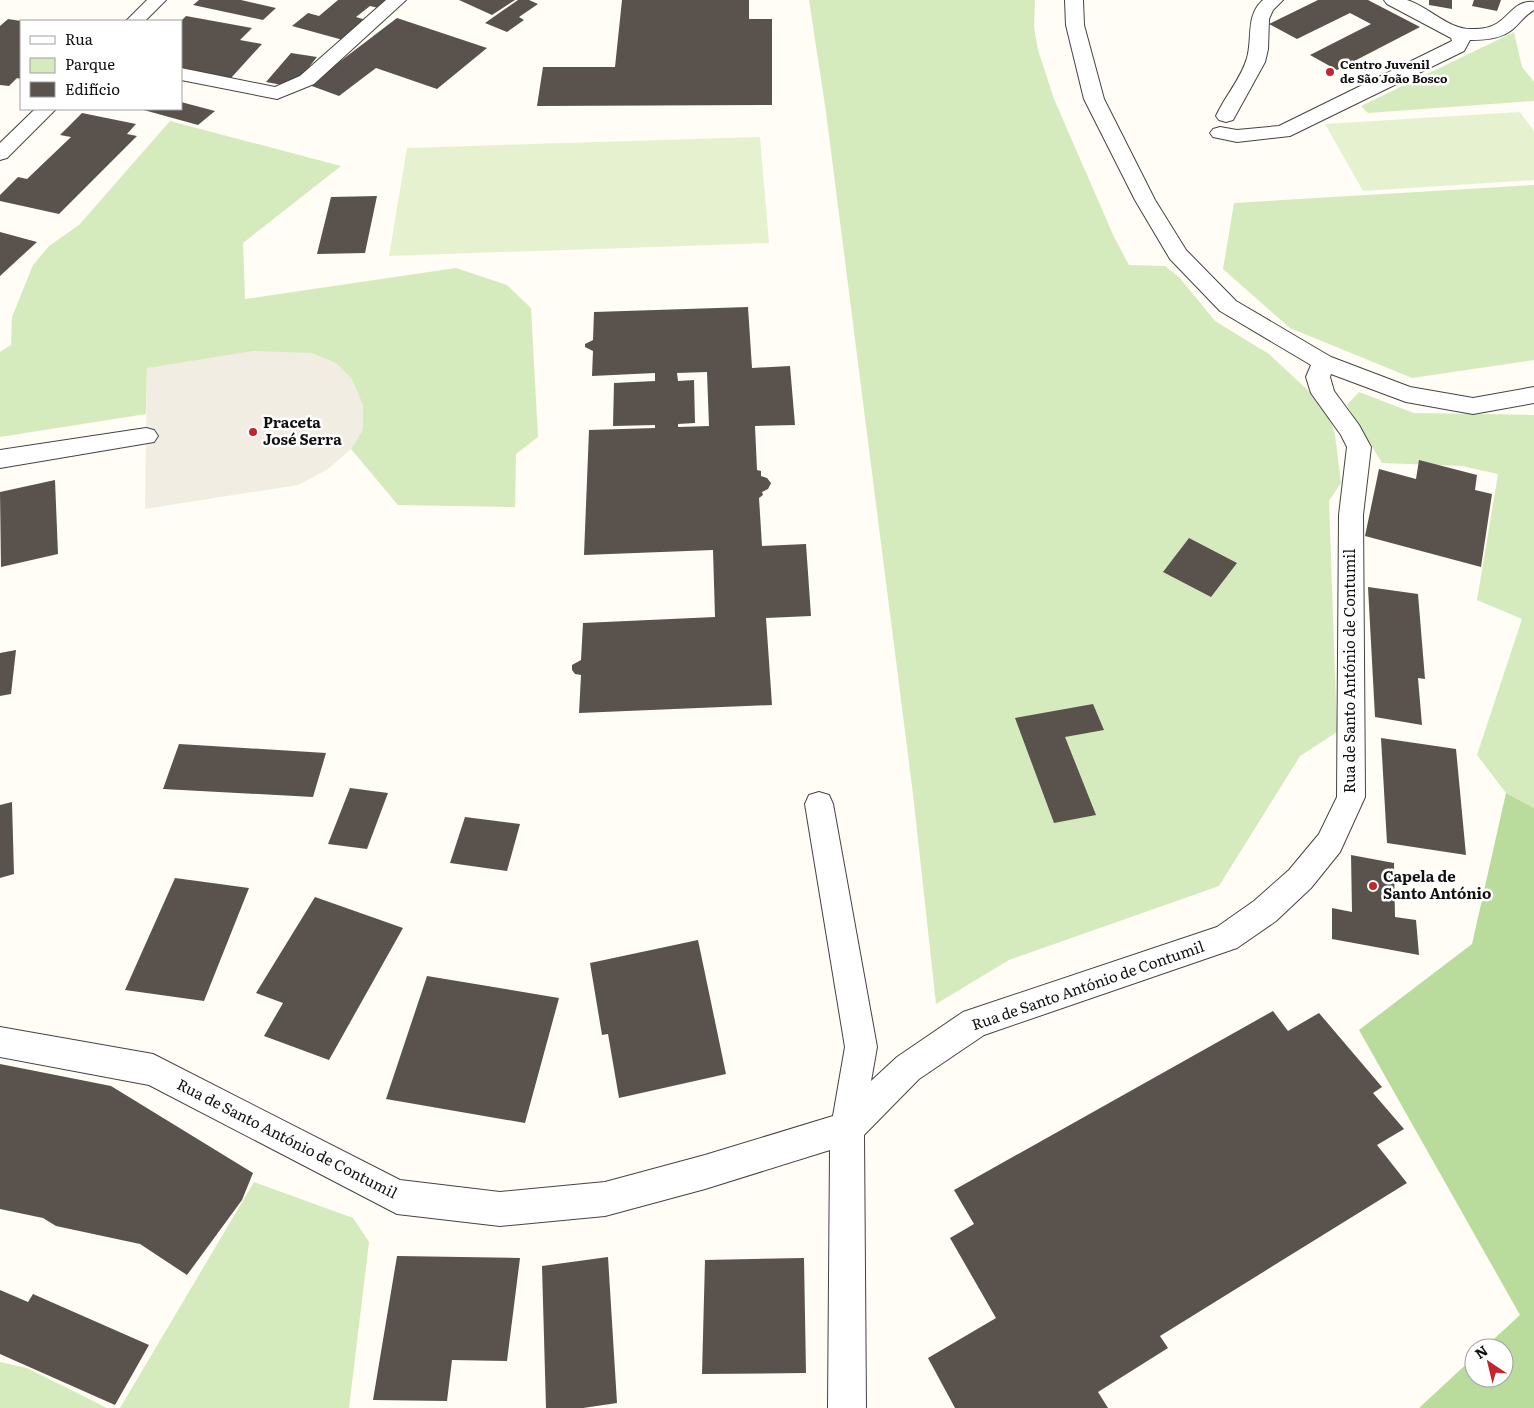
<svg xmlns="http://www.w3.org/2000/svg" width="1534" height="1408" viewBox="0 0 1534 1408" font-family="Literata,serif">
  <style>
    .green { fill: #d5ebbd }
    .forest { fill: #b9dc9c }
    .pitch { fill: #e6f2cf }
    .plaza { fill: #f1ede2 }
    .building { fill: #5a524d; fill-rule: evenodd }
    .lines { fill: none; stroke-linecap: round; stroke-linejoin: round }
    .minor-casing { stroke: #444; stroke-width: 2 }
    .minor { fill: #fff; fill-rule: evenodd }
    .poi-dot { fill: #c4262e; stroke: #fff; stroke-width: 2 }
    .labels { text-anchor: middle; stroke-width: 5; stroke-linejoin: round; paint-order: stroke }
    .far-poi-label { font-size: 12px; font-weight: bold; fill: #111; stroke: #fff; text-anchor: start }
    .poi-label { font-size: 15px; font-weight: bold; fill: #111; stroke: #fff; text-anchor: start }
    .street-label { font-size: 15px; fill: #111; stroke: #fff }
  </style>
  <rect width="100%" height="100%" fill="#fffdf5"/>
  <path class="green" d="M 809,0 L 1035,0 L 1034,27 L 1038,50 L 1054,99 L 1114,237 L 1129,265 L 1165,266 L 1179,277 L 1215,321 L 1269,354 L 1327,408 L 1335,435 L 1341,483 L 1329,501 L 1337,732 L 1300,756 L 1219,886 L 1009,960 L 936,1004 L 913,794 L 826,112 Z
    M 1514,32 L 1522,67 L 1534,82 L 1534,101 L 1368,113 L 1361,106 Z
    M 170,121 L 341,166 L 243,243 L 245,299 L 456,268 L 507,285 L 531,308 L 538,437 L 516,454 L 515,507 L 398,505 L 351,449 L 363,429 L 363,405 L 147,369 L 146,414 L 0,437 L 0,352 L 11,345 L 12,317 L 33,265 L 49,246 L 79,225 Z
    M 1534,185 L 1534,360 L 1412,378 L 1290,328 L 1223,269 L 1234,203 Z
    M 1359,392 L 1414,413 L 1534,415 L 1534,808 L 1506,793 L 1477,755 L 1522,619 L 1477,600 L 1498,474 L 1462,466 L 1382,463 L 1347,405 Z
    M 254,1182 L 353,1218 L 369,1242 L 349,1408 L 120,1408 Z
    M 0,1362 L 27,1368 L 107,1408 L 0,1408 Z"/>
  <path class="forest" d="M 1506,793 L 1534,808 L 1534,1408 L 1419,1408 L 1474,1357 L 1474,1378 L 1504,1378 L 1504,1348 L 1484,1348 L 1520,1315 L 1359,1030 L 1472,944 Z"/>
  <path class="pitch" d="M 1520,112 L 1534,131 L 1534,180 L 1363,191 L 1325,124 Z
    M 760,137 L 769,243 L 389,256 L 407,148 Z"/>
  <path class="plaza" d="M 253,351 L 312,353 L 336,363 L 352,379 L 363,405 L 363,429 L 351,449 L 328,469 L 298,485 L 145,509 L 147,368 Z"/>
  <path class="building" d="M 199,0 L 241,0 L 276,8 L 263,20 L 193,5 Z
    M 338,0 L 398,0 L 387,10 L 370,6 L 356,17 L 366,20 L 343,40 L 292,26 L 308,13 L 319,16 Z
    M 459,0 L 515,0 L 492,15 Z
    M 518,0 L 529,0 L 538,4 L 519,17 L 524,20 L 507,32 L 485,23 Z
    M 622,0 L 749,0 L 749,19 L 772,19 L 772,105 L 537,106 L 543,67 L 615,67 Z
    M 1318,0 L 1368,0 L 1420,27 L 1337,70 L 1310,55 L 1371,24 L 1350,13 L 1297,39 L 1269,24 Z
    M 1429,0 L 1452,0 L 1452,9 L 1429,5 Z
    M 1474,0 L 1501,0 L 1497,11 L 1472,6 Z
    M 186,16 L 252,28 L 240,40 L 262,44 L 231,78 L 181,69 L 181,21 Z
    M 397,18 L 487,48 L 437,89 L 376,68 L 339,96 L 309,85 Z
    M 8,19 L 21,21 L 21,79 L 17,78 L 9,86 L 0,85 L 0,26 Z
    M 291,53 L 317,57 L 293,87 L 266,82 Z
    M 181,102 L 215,111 L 198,125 L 140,109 L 181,109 Z
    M 82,113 L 136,124 L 127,134 L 137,136 L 59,214 L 0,201 L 0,195 L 18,177 L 27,179 L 71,137 L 60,135 Z
    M 377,196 L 365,253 L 317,254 L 331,197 Z
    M 0,232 L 37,242 L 0,276 Z
    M 748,307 L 752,368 L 790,366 L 795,425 L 755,426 L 757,470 L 761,471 L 761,476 L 767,478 L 771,483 L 768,489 L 762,492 L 763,495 L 759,498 L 762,546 L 806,544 L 811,616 L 766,618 L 772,705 L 579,713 L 581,675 L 575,674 L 572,670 L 572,665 L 581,660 L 583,623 L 715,617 L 713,550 L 584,555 L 589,430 L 655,428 L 655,425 L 613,426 L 614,383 L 655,381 L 655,373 L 592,376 L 593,351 L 585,347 L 585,344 L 593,340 L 594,312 ZM 707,372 L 709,426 L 678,427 L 678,424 L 695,423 L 694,380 L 678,381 L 677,373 Z
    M 1419,460 L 1477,475 L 1475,490 L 1492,494 L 1481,567 L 1365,536 L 1379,469 L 1416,479 Z
    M 55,480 L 58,554 L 1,567 L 0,492 Z
    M 1189,538 L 1237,563 L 1211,597 L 1163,572 Z
    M 1368,587 L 1418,594 L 1425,679 L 1418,678 L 1422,725 L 1375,717 Z
    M 16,650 L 11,694 L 0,696 L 0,653 Z
    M 1093,704 L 1104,730 L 1065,737 L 1096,815 L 1054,823 L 1015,718 Z
    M 1381,738 L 1456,749 L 1466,855 L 1387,843 Z
    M 179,744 L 326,753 L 313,797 L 163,789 Z
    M 350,788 L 388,793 L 367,849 L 328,844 Z
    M 12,802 L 14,874 L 0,878 L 0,805 Z
    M 465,817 L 520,824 L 507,871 L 450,863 Z
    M 1351,855 L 1394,863 L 1395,917 L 1416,920 L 1419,955 L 1332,939 L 1332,908 L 1352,912 Z
    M 175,878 L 249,888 L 204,1001 L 125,990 Z
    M 315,897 L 403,928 L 329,1060 L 264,1036 L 283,1003 L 256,993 Z
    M 698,940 L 726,1074 L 619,1098 L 608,1034 L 602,1035 L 590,963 Z
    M 427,976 L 559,998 L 525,1123 L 386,1099 Z
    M 1273,1011 L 1288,1031 L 1319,1013 L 1382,1087 L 1373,1093 L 1404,1129 L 1377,1145 L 1407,1183 L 1160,1336 L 1168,1348 L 1098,1392 L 1108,1408 L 955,1408 L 928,1358 L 996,1318 L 950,1238 L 974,1224 L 954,1190 Z
    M 0,1064 L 111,1086 L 253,1173 L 242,1200 L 187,1275 L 140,1244 L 56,1226 L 43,1218 L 0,1209 Z
    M 397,1256 L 520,1258 L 507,1361 L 452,1360 L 447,1401 L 373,1400 Z
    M 608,1257 L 617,1403 L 583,1408 L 546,1408 L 542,1266 Z
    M 804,1258 L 806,1373 L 702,1374 L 705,1260 Z
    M 0,1290 L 28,1302 L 33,1294 L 149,1345 L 115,1405 L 0,1354 Z"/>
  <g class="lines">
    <defs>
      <path id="minor" d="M 147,0 L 166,0 L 145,21 L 126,21 Z
        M 386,0 L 406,0 L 314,84 L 277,99 L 181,80 L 181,68 L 275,87 L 300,76 Z
        M 1065,0 L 1083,0 L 1084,25 L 1104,99 L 1155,200 L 1186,250 L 1236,301 L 1331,357 L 1410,387 L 1473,398 L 1534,387 L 1534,403 L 1473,414 L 1406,402 L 1331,374 L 1330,377 L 1334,391 L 1359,425 L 1371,447 L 1363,515 L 1365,797 L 1340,852 L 1311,888 L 1276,921 L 1237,948 L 984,1035 L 919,1079 L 864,1135 L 866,1408 L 828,1408 L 830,1150 L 705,1189 L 605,1216 L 500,1226 L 397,1214 L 149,1085 L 0,1057 L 0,1027 L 153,1054 L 400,1180 L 500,1192 L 605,1182 L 705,1155 L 833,1116 L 845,1047 L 805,804 L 809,795 L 819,792 L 829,795 L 833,804 L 877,1047 L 871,1081 L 897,1057 L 963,1012 L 1217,927 L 1254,901 L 1289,870 L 1319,834 L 1337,797 L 1339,515 L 1347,447 L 1341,435 L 1311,393 L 1306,377 L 1311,365 L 1220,311 L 1170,259 L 1135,200 L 1084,99 L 1066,25 Z
        M 1263,0 L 1283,0 L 1273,10 L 1269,19 L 1268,49 L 1265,62 L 1233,120 L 1226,122 L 1219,120 L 1216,116 C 1225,96 1241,79 1247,58 C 1253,38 1245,16 1263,0 Z
        M 1384,0 C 1391,0 1401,0 1407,0 C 1430,7 1449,31 1474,29 C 1482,29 1489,28 1496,24 C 1510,16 1515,0 1534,2 L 1534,10 C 1525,15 1521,22 1513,29 C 1502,39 1484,40 1470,40 L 1464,51 L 1290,136 L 1237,142 L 1213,137 L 1210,133 L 1213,129 L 1220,127 L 1237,130 L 1279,126 L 1452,41 L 1451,38 L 1387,4 Z
        M 35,109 L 56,109 L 7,158 L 0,160 L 0,143 Z
        M 146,428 L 154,430 L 158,436 L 154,442 L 0,468 L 0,450 Z"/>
    </defs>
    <use href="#minor" class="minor-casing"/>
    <use href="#minor" class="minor"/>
  </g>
  <g class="poi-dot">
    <circle cx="1330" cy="72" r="5"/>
    <circle cx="253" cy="432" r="5"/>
    <circle cx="1373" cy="886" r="5"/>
  </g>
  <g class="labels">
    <g class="far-poi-label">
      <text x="1340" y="69">Centro Juvenil<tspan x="1340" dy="14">de São João Bosco</tspan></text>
    </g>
    <g class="poi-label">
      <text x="263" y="428">Praceta<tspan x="263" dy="17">José Serra</tspan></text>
      <text x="1383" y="882">Capela de<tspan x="1383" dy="17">Santo António</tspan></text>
    </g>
    <g class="street-label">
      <text transform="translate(1350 671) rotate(-90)" y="5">Rua de Santo António de Contumil</text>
      <text transform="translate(1088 986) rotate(-19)" y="5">Rua de Santo António de Contumil</text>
      <text transform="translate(287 1139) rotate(27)" y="5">Rua de Santo António de Contumil</text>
    </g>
  </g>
  <rect x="20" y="20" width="162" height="90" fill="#ffffff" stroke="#a0a0a0"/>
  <rect x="30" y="36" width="25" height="8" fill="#ffffff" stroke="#a0a0a0"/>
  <text x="65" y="45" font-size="15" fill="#111111">Rua</text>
  <rect x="30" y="58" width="25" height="15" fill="#d5ebbd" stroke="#a0a0a0"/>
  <text x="65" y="70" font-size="15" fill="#111111">Parque</text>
  <rect x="30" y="82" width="25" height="15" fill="#5a524d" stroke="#a0a0a0"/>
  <text x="65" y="95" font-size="15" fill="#111111">Edifício</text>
  <g transform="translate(1489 1363) rotate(325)"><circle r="24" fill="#ffffff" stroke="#a0a0a0"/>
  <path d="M0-4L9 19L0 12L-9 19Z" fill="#c4262e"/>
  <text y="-8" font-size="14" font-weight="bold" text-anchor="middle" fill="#111111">N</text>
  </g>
</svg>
